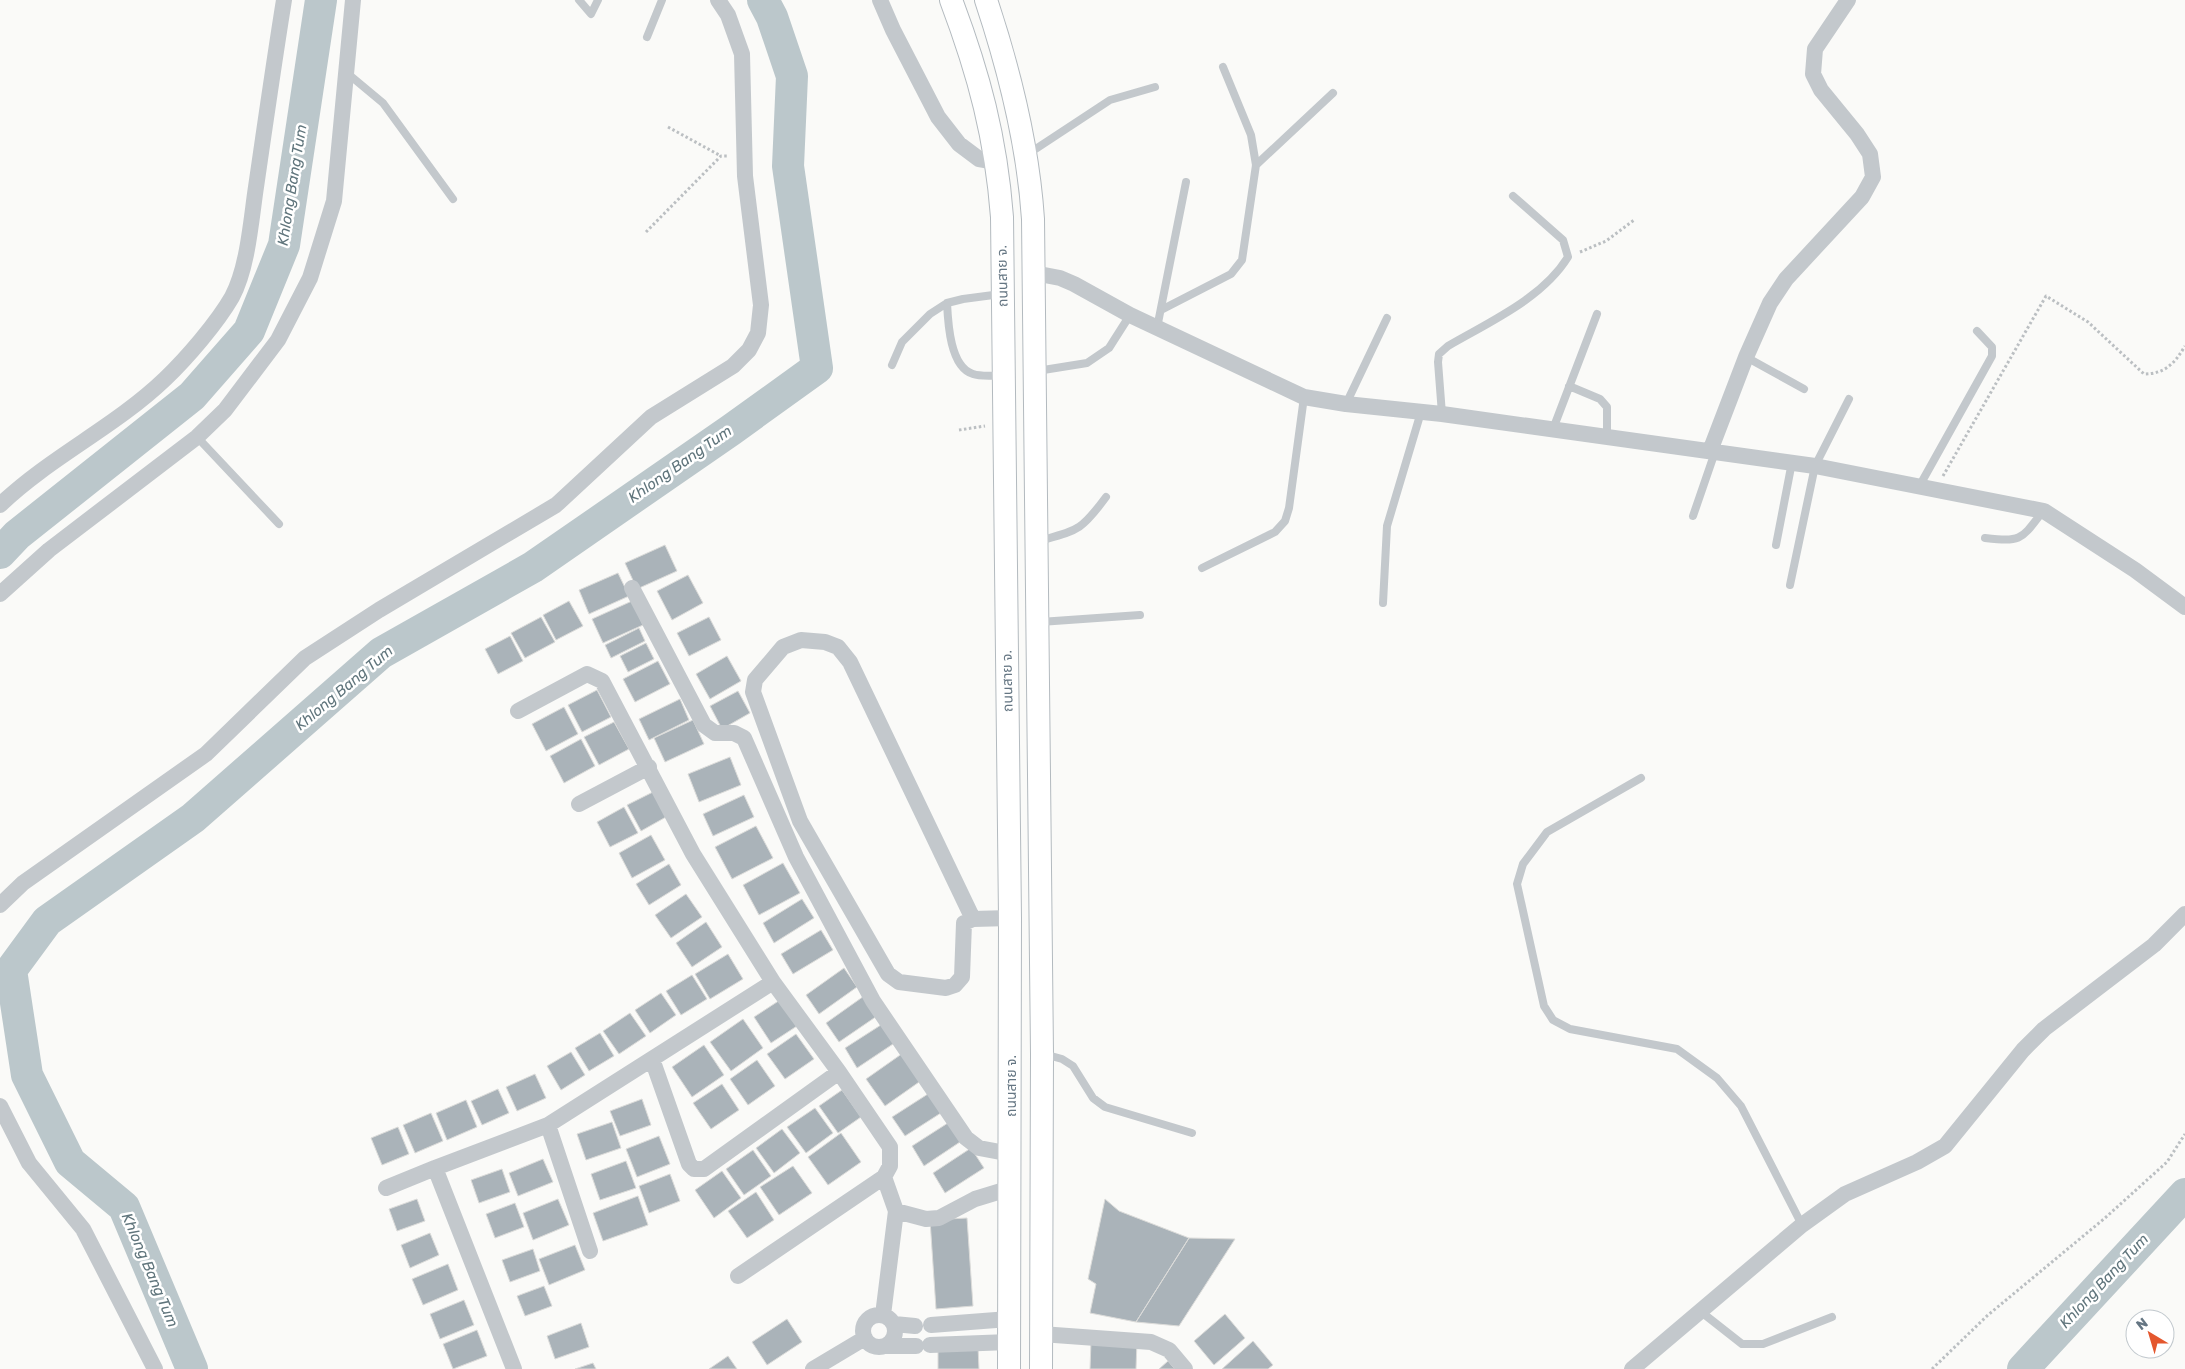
<svg xmlns="http://www.w3.org/2000/svg" width="2185" height="1369" viewBox="0 0 2185 1369" font-family="Rubik,'Noto Sans Thai',sans-serif">
  <style>
    .lines { fill: none; stroke-linecap: round; stroke-linejoin: round }
    .river { stroke: #bbc7cb; stroke-width: 32 }
    .building { fill: #aab3b9; stroke: #dcdcda }
    .secondary-casing { stroke: #b3babf; stroke-width: 24 }
    .path { stroke: #bbbfc2; stroke-width: 3; stroke-dasharray: 2.5 2.5; stroke-linecap: butt }
    .service { stroke: #c3c8cc; stroke-width: 8 }
    .minor { stroke: #c3c8cc; stroke-width: 16 }
    .secondary { stroke: #fff; stroke-width: 22 }
    .labels { text-anchor: middle; stroke-width: 5; stroke-linejoin: round; paint-order: stroke }
    .street-label { font-size: 14px; fill: #657683; stroke: #fff }
    .water-label { font-size: 15px; font-style: italic; fill: #60757c; stroke: #fff }
  </style>
  <rect width="100%" height="100%" fill="#fafaf8"/>
  <g class="lines">
    <path class="river" d="M 0,553 L 17,535 L 192,396 L 249,331 L 284,245 L 321,0
      M 192,1369 L 124,1207 L 70,1162 L 27,1075 L 11,970 L 47,921 L 193,818 L 381,653 L 533,567 L 731,430 L 817,368 L 788,166 L 792,76 L 772,17 L 763,0
      M 2023,1369 L 2185,1194"/>
  </g>
  <path class="building" d="M 665,545 L 677,571 L 637,589 L 625,563 Z
    M 618,573 L 629,596 L 589,614 L 579,590 Z
    M 688,575 L 703,603 L 672,620 L 657,591 Z
    M 569,601 L 583,626 L 556,640 L 543,615 Z
    M 632,601 L 643,625 L 603,643 L 592,619 Z
    M 541,617 L 555,642 L 525,658 L 511,633 Z
    M 709,617 L 721,640 L 689,656 L 677,633 Z
    M 639,628 L 645,641 L 611,658 L 605,645 Z
    M 510,636 L 523,661 L 498,674 L 485,649 Z
    M 646,643 L 654,659 L 628,672 L 620,656 Z
    M 727,656 L 741,681 L 710,699 L 696,674 Z
    M 658,661 L 670,684 L 635,702 L 623,679 Z
    M 597,690 L 611,717 L 582,732 L 568,705 Z
    M 738,691 L 750,713 L 722,729 L 710,706 Z
    M 680,699 L 689,720 L 649,740 L 639,719 Z
    M 564,707 L 578,734 L 546,751 L 532,724 Z
    M 693,720 L 704,744 L 665,762 L 654,738 Z
    M 614,722 L 629,749 L 599,765 L 584,737 Z
    M 581,739 L 595,766 L 564,783 L 550,756 Z
    M 730,757 L 741,785 L 699,802 L 688,774 Z
    M 653,792 L 666,817 L 641,831 L 627,805 Z
    M 744,795 L 754,817 L 713,836 L 703,814 Z
    M 624,807 L 638,833 L 610,847 L 597,822 Z
    M 756,826 L 773,858 L 732,879 L 715,847 Z
    M 651,835 L 665,860 L 632,878 L 619,853 Z
    M 783,863 L 800,893 L 759,915 L 743,885 Z
    M 669,864 L 681,885 L 649,905 L 636,884 Z
    M 686,894 L 702,917 L 671,938 L 655,915 Z
    M 802,899 L 814,918 L 774,943 L 763,923 Z
    M 706,922 L 722,947 L 692,967 L 676,943 Z
    M 821,930 L 833,950 L 793,974 L 781,954 Z
    M 728,954 L 743,979 L 710,999 L 695,974 Z
    M 844,968 L 857,987 L 819,1014 L 806,995 Z
    M 692,975 L 707,999 L 681,1015 L 666,991 Z
    M 661,993 L 676,1015 L 650,1033 L 635,1010 Z
    M 864,996 L 877,1016 L 839,1042 L 826,1023 Z
    M 780,1000 L 797,1026 L 771,1043 L 754,1017 Z
    M 630,1013 L 646,1036 L 619,1054 L 603,1031 Z
    M 743,1019 L 763,1048 L 731,1071 L 710,1042 Z
    M 884,1023 L 896,1042 L 857,1068 L 845,1048 Z
    M 600,1033 L 614,1056 L 589,1071 L 575,1048 Z
    M 796,1034 L 814,1059 L 785,1079 L 767,1054 Z
    M 704,1045 L 724,1075 L 692,1097 L 672,1067 Z
    M 571,1052 L 585,1075 L 561,1090 L 547,1066 Z
    M 903,1053 L 922,1080 L 885,1106 L 866,1079 Z
    M 757,1060 L 775,1086 L 748,1105 L 730,1079 Z
    M 535,1074 L 546,1098 L 517,1111 L 506,1087 Z
    M 722,1084 L 739,1110 L 711,1129 L 693,1103 Z
    M 498,1089 L 509,1113 L 482,1125 L 471,1101 Z
    M 842,1090 L 861,1117 L 838,1133 L 819,1106 Z
    M 931,1092 L 944,1111 L 905,1136 L 892,1117 Z
    M 642,1099 L 651,1125 L 620,1136 L 610,1111 Z
    M 466,1100 L 477,1127 L 447,1140 L 436,1113 Z
    M 815,1108 L 833,1133 L 806,1153 L 787,1127 Z
    M 431,1113 L 443,1141 L 415,1153 L 403,1125 Z
    M 951,1121 L 963,1140 L 924,1166 L 912,1146 Z
    M 612,1122 L 621,1148 L 586,1160 L 577,1134 Z
    M 398,1127 L 409,1154 L 382,1165 L 371,1138 Z
    M 782,1129 L 800,1153 L 774,1173 L 756,1148 Z
    M 841,1133 L 861,1162 L 828,1185 L 808,1157 Z
    M 659,1136 L 670,1164 L 637,1177 L 626,1149 Z
    M 971,1148 L 984,1168 L 945,1193 L 933,1173 Z
    M 753,1150 L 771,1176 L 744,1195 L 726,1169 Z
    M 543,1159 L 553,1182 L 518,1196 L 509,1173 Z
    M 626,1161 L 636,1188 L 600,1200 L 591,1174 Z
    M 793,1166 L 812,1193 L 779,1215 L 760,1187 Z
    M 502,1169 L 510,1192 L 479,1203 L 471,1180 Z
    M 722,1171 L 741,1198 L 714,1218 L 695,1190 Z
    M 670,1174 L 680,1201 L 649,1213 L 639,1186 Z
    M 756,1192 L 774,1220 L 747,1238 L 728,1211 Z
    M 638,1196 L 648,1225 L 603,1241 L 593,1213 Z
    M 417,1199 L 425,1221 L 397,1231 L 389,1209 Z
    M 558,1199 L 569,1225 L 533,1240 L 523,1213 Z
    M 1105,1199 L 1119,1211 L 1189,1238 L 1136,1322 L 1090,1313 L 1096,1284 L 1088,1279 Z
    M 515,1203 L 524,1227 L 495,1238 L 486,1214 Z
    M 967,1218 L 973,1306 L 936,1309 L 930,1220 Z
    M 430,1233 L 439,1255 L 410,1268 L 401,1245 Z
    M 1189,1238 L 1235,1239 L 1179,1326 L 1136,1322 Z
    M 575,1245 L 585,1270 L 549,1285 L 539,1259 Z
    M 533,1249 L 540,1271 L 510,1282 L 502,1260 Z
    M 448,1264 L 458,1290 L 423,1305 L 412,1279 Z
    M 544,1286 L 552,1306 L 525,1316 L 517,1296 Z
    M 464,1300 L 474,1325 L 440,1339 L 430,1314 Z
    M 1225,1314 L 1245,1338 L 1214,1365 L 1194,1341 Z
    M 787,1319 L 802,1342 L 767,1365 L 752,1342 Z
    M 581,1323 L 589,1347 L 555,1359 L 547,1336 Z
    M 477,1330 L 487,1356 L 453,1369 L 443,1344 Z
    M 1091,1341 L 1137,1341 L 1136,1369 L 1090,1369 Z
    M 1253,1341 L 1273,1365 L 1268,1369 L 1222,1369 Z
    M 978,1346 L 979,1369 L 938,1369 L 938,1347 Z
    M 728,1356 L 737,1369 L 709,1369 Z
    M 1168,1361 L 1175,1369 L 1159,1369 Z
    M 593,1363 L 596,1369 L 575,1369 Z"/>
  <g class="lines">
    <defs>
      <path id="secondary" d="M 951,0 C 979,74 996,138 1002,217 L 1010,918 L 1009,1369
        M 986,0 C 1010,72 1028,144 1033,219 L 1042,1054 L 1041,1369"/>
    </defs>
    <use href="#secondary" class="secondary-casing"/>
    <path class="path" d="M 668,127 L 721,156
      M 646,232 L 721,156 L 729,156
      M 1580,252 L 1606,241 L 1634,220
      M 959,430 L 985,426
      M 1943,476 L 2046,296 L 2088,322 L 2144,374 C 2165,374 2175,363 2185,346
      M 1932,1369 L 1988,1315 L 2105,1218 L 2167,1162 L 2185,1134"/>
    <path class="service" d="M 579,0 L 591,14 L 598,0
      M 647,37 L 662,0
      M 347,73 L 383,103 L 453,199
      M 1028,154 L 1110,100 L 1155,87
      M 1256,165 L 1333,93
      M 947,303 C 948,323 950,367 973,374 C 981,377 993,375 1001,376
      M 1161,310 L 1231,274 L 1242,260 L 1256,165 L 1251,135 L 1223,67
      M 1157,328 L 1186,182
      M 1746,357 L 1804,389
      M 892,365 L 902,342 L 930,314 L 947,303 L 963,299 L 1001,294
      M 1037,371 L 1087,363 L 1109,348 L 1130,315
      M 1569,386 L 1600,399 L 1607,407 L 1607,437
      M 1346,404 L 1387,318
      M 1442,414 L 1438,362 L 1439,354 L 1448,346 C 1489,322 1542,299 1568,257 L 1563,240 L 1513,196
      M 1553,429 L 1597,314
      M 197,437 L 279,524
      M 1920,485 L 1992,356 L 1992,347 L 1977,331
      M 1693,516 L 1715,452
      M 1985,538 C 2022,542 2021,540 2043,511
      M 1039,541 C 1078,530 1081,531 1106,497
      M 1776,545 L 1792,462
      M 1202,568 L 1275,532 L 1285,521 L 1289,508 L 1304,397
      M 1790,585 L 1815,466 L 1849,399
      M 1383,603 L 1387,526 L 1421,412
      M 1040,622 L 1140,615
      M 1641,778 L 1547,832 L 1523,864 L 1517,884 L 1544,1006 L 1553,1020 L 1570,1029 L 1677,1049 L 1717,1078 L 1741,1106 L 1802,1225
      M 1044,1054 L 1062,1059 L 1073,1066 L 1093,1098 L 1105,1107 L 1192,1133
      M 1700,1311 L 1742,1344 L 1763,1344 L 1832,1317"/>
    <path class="minor" d="M 880,0 L 893,30 L 938,117 L 959,144 L 979,159 L 996,162
      M 1034,273 L 1060,278 L 1074,284 L 1130,315 L 1304,397 L 1346,404 L 1442,414 L 1815,466 L 2044,511 L 2135,570 L 2185,607
      M 1710,451 L 1746,357 L 1770,303 L 1786,279 L 1862,197 L 1873,177 L 1870,154 L 1857,134 L 1821,90 L 1813,74 L 1815,49 L 1848,0
      M 0,505 C 50,457 115,427 165,379 C 187,358 217,323 232,297 C 248,267 251,220 256,187 C 265,125 274,62 284,0
      M 632,588 L 704,725 L 715,733 L 734,733 L 744,738 L 796,857 L 873,1001 L 966,1138 L 979,1148 L 1011,1154
      M 0,594 L 49,550 L 197,437 L 225,410 L 278,340 L 310,278 L 334,201 L 353,0
      M 518,711 L 587,674 L 602,681 L 693,854 L 773,982 L 839,1072 L 890,1147 L 890,1166 L 884,1177 L 738,1276
      M 579,804 L 649,767
      M 0,905 L 23,883 L 206,754 L 305,658 L 379,610 L 556,505 L 651,417 L 733,366 L 749,350 L 758,333 L 761,305 L 745,176 L 742,54 L 728,15 L 718,0
      M 973,919 L 850,662 L 838,647 L 825,642 L 801,640 L 783,647 L 755,680 L 753,692 L 800,821 L 888,974 L 899,982 L 946,988 L 955,985 L 962,977 L 964,923 L 973,919 L 1010,918
      M 652,1059 L 689,1164 L 694,1169 L 704,1169 L 839,1072
      M 0,1106 L 29,1163 L 83,1229 L 155,1369
      M 548,1125 L 590,1251
      M 386,1188 L 435,1168
      M 896,1211 L 926,1219 L 939,1218 L 975,1199 L 1011,1188
      M863 1331a16 16 0 1 1 32 0a16 16 0 1 1-32 0Z
      M 883,1315 L 896,1211 L 884,1177
      M 894,1324 L 915,1326
      M 931,1325 L 1009,1319
      M 1041,1334 L 1151,1342 L 1169,1350 L 1185,1369
      M 930,1345 L 1009,1342
      M 886,1346 L 916,1346
      M 514,1369 L 435,1168 L 548,1125 L 773,982
      M 813,1369 L 865,1338
      M 1632,1369 L 1802,1225 L 1845,1194 L 1917,1162 L 1945,1146 L 2023,1050 L 2044,1029 L 2154,945 L 2185,914"/>
    <use href="#secondary" class="secondary"/>
  </g>
  <g class="labels">
    <g class="street-label">
      <text transform="translate(1002 276) rotate(-91)" y="5">ถนนสาย จ.</text>
      <text transform="translate(1007 681) rotate(-91)" y="5">ถนนสาย จ.</text>
      <text transform="translate(1011 1086) rotate(-90)" y="5">ถนนสาย จ.</text>
    </g>
    <g class="water-label">
      <text transform="translate(292 185) rotate(-81)" y="5">Khlong Bang Tum</text>
      <text transform="translate(680 464) rotate(-35)" y="5">Khlong Bang Tum</text>
      <text transform="translate(344 688) rotate(-40)" y="5">Khlong Bang Tum</text>
      <text transform="translate(150 1270) rotate(67)" y="5">Khlong Bang Tum</text>
      <text transform="translate(2104 1281) rotate(-47)" y="5">Khlong Bang Tum</text>
    </g>
  </g>
  <g transform="translate(2150 1334) rotate(322)"><circle r="24" fill="#ffffff" stroke="#c1c8cd"/>
  <path d="M0-4L9 19L0 12L-9 19Z" fill="#e4572e"/>
  <text y="-8" font-size="14" font-weight="bold" text-anchor="middle" fill="#657683">N</text>
  </g>
</svg>
